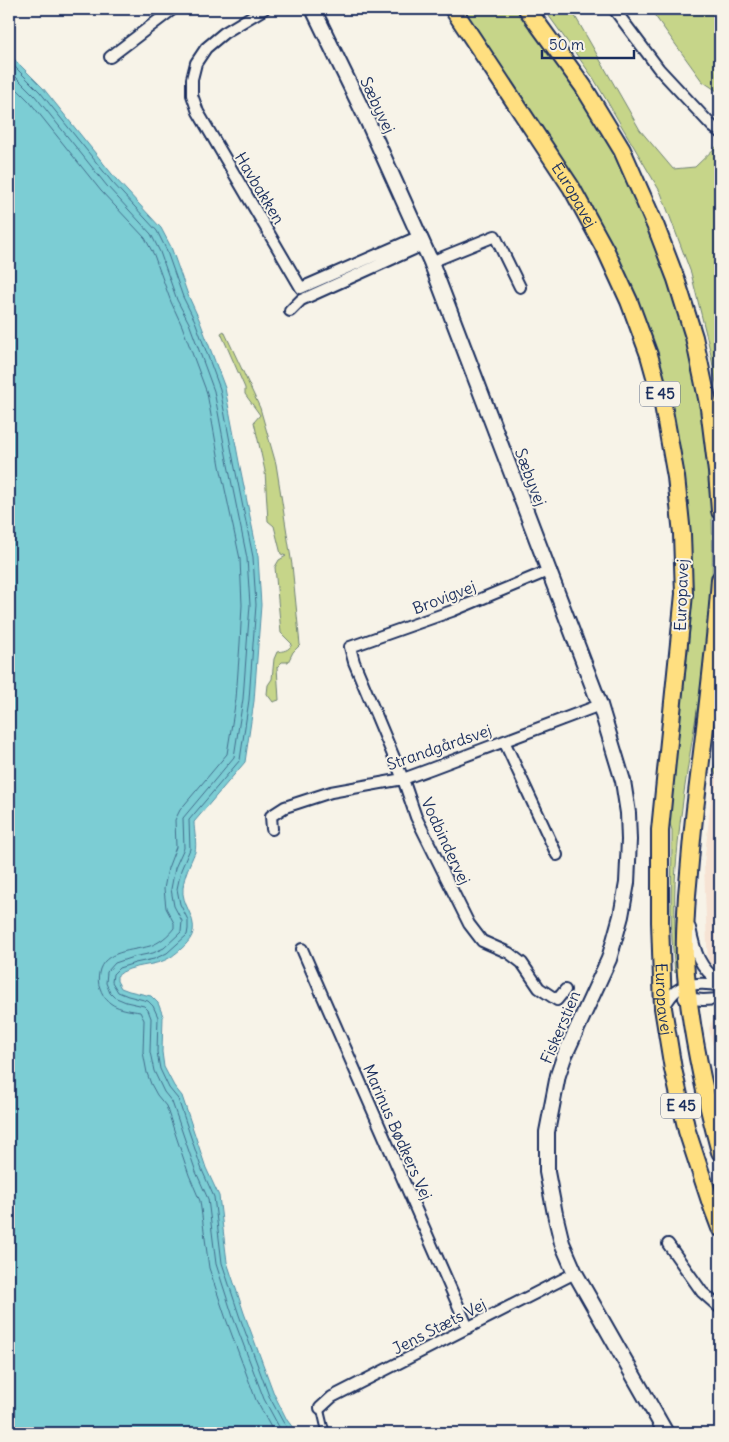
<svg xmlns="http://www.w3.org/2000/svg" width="729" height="1442" viewBox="0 0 729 1442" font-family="Delius,sans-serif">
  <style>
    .built { fill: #f6e3d4 }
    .green { fill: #c6d589; stroke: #708274 }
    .water { fill: #7ccdd4; stroke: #558ea5 }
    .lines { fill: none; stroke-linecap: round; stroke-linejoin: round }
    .shore { stroke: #426e8d; stroke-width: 1 }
    .service-casing { stroke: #1b2f5e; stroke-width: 9 }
    .minor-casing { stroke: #1b2f5e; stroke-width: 14 }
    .tertiary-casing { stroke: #1b2f5e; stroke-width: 18 }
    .primary-casing { stroke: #1b2f5e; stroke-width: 20 }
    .service { stroke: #f7f3e8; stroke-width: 5 }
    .minor { stroke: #f7f3e8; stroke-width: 10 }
    .tertiary { stroke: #f7f3e8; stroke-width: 14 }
    .primary { stroke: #ffdf80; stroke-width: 16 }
    .labels { text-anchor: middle; stroke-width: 4; stroke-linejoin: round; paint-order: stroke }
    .shield { fill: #f7f3e8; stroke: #5d6a87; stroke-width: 1 }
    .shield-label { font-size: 15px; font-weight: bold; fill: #1b2f5e }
    .street-label { font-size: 16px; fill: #1b2f5e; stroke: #f7f3e8 }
  </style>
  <rect width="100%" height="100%" fill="#f7f3e8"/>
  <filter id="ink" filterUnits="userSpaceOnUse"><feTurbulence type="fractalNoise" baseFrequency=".02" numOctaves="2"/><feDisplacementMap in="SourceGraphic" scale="10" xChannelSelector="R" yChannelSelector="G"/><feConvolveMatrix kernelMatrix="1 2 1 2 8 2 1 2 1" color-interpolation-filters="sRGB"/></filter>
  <g filter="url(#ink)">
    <path class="built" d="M 714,772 L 720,777 L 720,973 L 708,961 L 707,946 L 704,864 Z
      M 720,1013 L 720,1075 L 709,1029 L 711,1023 L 716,1015 Z"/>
    <path class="green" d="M 463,9 L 519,9 C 553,55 586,102 614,153 C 623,170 631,189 640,208 C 696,335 721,474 710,613 C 703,694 683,774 677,855 C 673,893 675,932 677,971 L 675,973 L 672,939 L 671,909 L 672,840 L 672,830 L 668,818 C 671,754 686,691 690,627 C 691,609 691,590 691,571 C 692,442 653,313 589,202 C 574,175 557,150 540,125 C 514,86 488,47 463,9 Z
      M 544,9 L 571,9 L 640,130 L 673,169 L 695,167 L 720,143 L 720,405 L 710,350 L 691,273 L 661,193 L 594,79 Z
      M 650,9 L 720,9 L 720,93 L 702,81 Z
      M 224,331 L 260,408 L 276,464 L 292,565 L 300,645 L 293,652 L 288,662 L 282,662 L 277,667 L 279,700 L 273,702 L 267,694 L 268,685 L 272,679 L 274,659 L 277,652 C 283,651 289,651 292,644 L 281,633 L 275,567 L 279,560 L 286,556 L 281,554 L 274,526 L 268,521 L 265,471 L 254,422 L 260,415 L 245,394 L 245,388 L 221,333 Z
      M 720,714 L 720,777 L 714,772 Z"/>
    <path class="water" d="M 9,54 L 43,88 L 116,179 L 161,228 L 171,247 L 188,295 L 199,319 L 225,388 L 239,462 L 258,556 L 261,605 L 258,645 L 254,701 L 245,762 L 194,822 C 194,831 197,843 195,852 C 190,864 184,875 183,888 C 181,904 196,916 193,932 C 191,942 179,951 171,957 C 154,968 131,963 117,976 L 117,981 L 121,988 L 129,991 L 151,996 L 158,1003 L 163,1016 L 162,1052 L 164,1067 L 174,1086 L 182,1096 L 206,1168 L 219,1196 L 227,1262 L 244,1313 L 274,1394 L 287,1420 L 297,1433 L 9,1433 Z"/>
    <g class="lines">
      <path class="shore" d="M 9,61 L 40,92 L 112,182 L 157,231 L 166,249 L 183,297 L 195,321 L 220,389 L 234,463 L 253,557 L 256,605 L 253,644 L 249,700 L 240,760 L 189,820 L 190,849 L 181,870 L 177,889 L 180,904 L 188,920 L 188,929 L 187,935 L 167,953 L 154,959 L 135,963 L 119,968 L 113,974 L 112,982 L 118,992 L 128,996 L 148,1001 L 153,1006 L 158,1017 L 157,1052 L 160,1069 L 169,1088 L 178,1099 L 202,1170 L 214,1197 L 222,1263 L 239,1315 L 269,1396 L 283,1422 L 291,1433
        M 9,70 L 35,96 L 107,186 L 151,234 L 160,252 L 177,300 L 189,323 L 214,391 L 228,465 L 247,558 L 250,605 L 247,644 L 243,699 L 234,757 L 183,818 L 184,848 L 175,868 L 171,889 L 174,906 L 182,921 L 181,932 L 164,948 L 153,953 L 133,957 L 115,963 L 107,972 L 106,983 L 110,993 L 114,997 L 126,1002 L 144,1006 L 148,1010 L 151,1018 L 150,1052 L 154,1071 L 164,1092 L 172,1102 L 196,1172 L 208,1199 L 216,1264 L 233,1317 L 264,1399 L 278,1425 L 283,1433
        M 9,81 L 29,101 L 101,191 L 145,238 L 154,255 L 171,302 L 182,326 L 207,393 L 220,466 L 240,559 L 242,605 L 240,643 L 236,699 L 227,754 L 180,810 L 175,820 L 176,847 L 168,868 L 164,889 L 166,908 L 174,923 L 174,928 C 168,936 159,943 150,946 C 133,951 103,950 99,973 C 98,978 98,984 100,988 C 107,1008 122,1009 140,1012 L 144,1020 L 143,1052 L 147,1073 L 151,1084 L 157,1095 L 166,1106 L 189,1175 L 200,1201 L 209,1268 L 226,1319 L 256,1400 L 274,1433"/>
      <defs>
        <path id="service" d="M 320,1408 L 324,1425 L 327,1433"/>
        <path id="minor" d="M 264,9 L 224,33 L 206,48 L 196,63 L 192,79 L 192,95 L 198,112 L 301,288 L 420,236
          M 614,9 L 659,69 L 713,127 L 720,132
          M 110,57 L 173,9
          M 431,262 L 495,236 L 520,287
          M 290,311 L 301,300 L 423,245
          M 548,571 L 452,611 L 350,647 L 354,662 L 403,779 L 416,817 L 469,924 L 482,941 L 509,953 L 522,963 L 539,988 L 557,1000 L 565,990
          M 504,741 L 557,855
          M 272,829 L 271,816 L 285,807 L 331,792 L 403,779 L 433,768 L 600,705
          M 690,928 C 695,952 699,968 720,982
          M 302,949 L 468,1328
          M 684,998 L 703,1000 L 720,999
          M 664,1007 C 667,1002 671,995 676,991 C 688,982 707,983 720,986
          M 668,1244 L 702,1292 L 720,1308
          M 320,1408 L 332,1397 L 575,1273"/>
        <path id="tertiary" d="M 313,9 L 368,122 L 431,262 L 600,705 L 623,781 L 628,813 L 629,840 L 627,883 L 621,916 L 609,959 L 564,1057 L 558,1075 L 547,1132 L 547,1172 L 555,1214 L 562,1243 L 575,1273 L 666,1433"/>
        <g id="primary">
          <path id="s1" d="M 453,9 L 571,187 L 606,251 L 629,301 L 649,355 L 663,405 L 676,477 L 682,534 L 684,594 L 660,830 L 660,922 L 663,1008 L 673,1069 L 687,1131 L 711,1204 L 720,1228"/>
          <path d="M 527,9 L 583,86 L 622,150 L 656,227 L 676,279 L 694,337 L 709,408 L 717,472 L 720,511"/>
          <path d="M 720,579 C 715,653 705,727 696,801 C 692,832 690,864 687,895 C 686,916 684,938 685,959 C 688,1022 704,1092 720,1152"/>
        </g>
      </defs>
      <use href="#service" class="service-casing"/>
      <use href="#minor" class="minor-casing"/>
      <use href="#tertiary" class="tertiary-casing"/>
      <use href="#primary" class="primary-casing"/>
      <use href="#service" class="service"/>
      <use href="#minor" class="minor"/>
      <use href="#tertiary" class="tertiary"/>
      <use href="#primary" class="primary"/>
    </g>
  </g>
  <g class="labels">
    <g class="shield">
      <rect x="640" y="381.5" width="40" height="25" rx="4"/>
      <rect x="661" y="1093.5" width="40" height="25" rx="4"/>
    </g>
    <g class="shield-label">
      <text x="660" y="399">E 45</text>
      <text x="681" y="1111">E 45</text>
    </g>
    <g class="street-label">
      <text transform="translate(378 105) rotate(65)" y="6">Sæbyvej</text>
      <text transform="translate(260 188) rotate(59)" y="6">Havbakken</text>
      <text dy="6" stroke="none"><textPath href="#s1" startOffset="222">Europavej</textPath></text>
      <text transform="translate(531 477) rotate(69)" y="6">Sæbyvej</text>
      <text transform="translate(681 595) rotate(-88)" y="6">Europavej</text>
      <text transform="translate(444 597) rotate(-21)" y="6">Brovigvej</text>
      <text transform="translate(439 747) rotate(-19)" y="6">Strandgårdsvej</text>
      <text transform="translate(446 841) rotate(65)" y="6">Vodbindervej</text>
      <text dy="6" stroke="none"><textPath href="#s1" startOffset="1048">Europavej</textPath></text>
      <text transform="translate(560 1027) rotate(-67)" y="6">Fiskerstien</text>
      <text transform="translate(398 1132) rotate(66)" y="6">Marinus Bødkers Vej</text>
      <text transform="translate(439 1326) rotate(-27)" y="6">Jens Stæts Vej</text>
    </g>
  </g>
  <rect width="729" height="1442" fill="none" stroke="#f7f3e8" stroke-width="30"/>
  <rect x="15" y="15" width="699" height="1412" fill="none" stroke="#1b2f5e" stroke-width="2" filter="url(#ink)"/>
  <path d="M542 50v8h92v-8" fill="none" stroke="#1b2f5e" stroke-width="2.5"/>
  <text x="549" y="50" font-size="15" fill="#1b2f5e" stroke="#f7f3e8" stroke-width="4" paint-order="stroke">50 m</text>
</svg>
